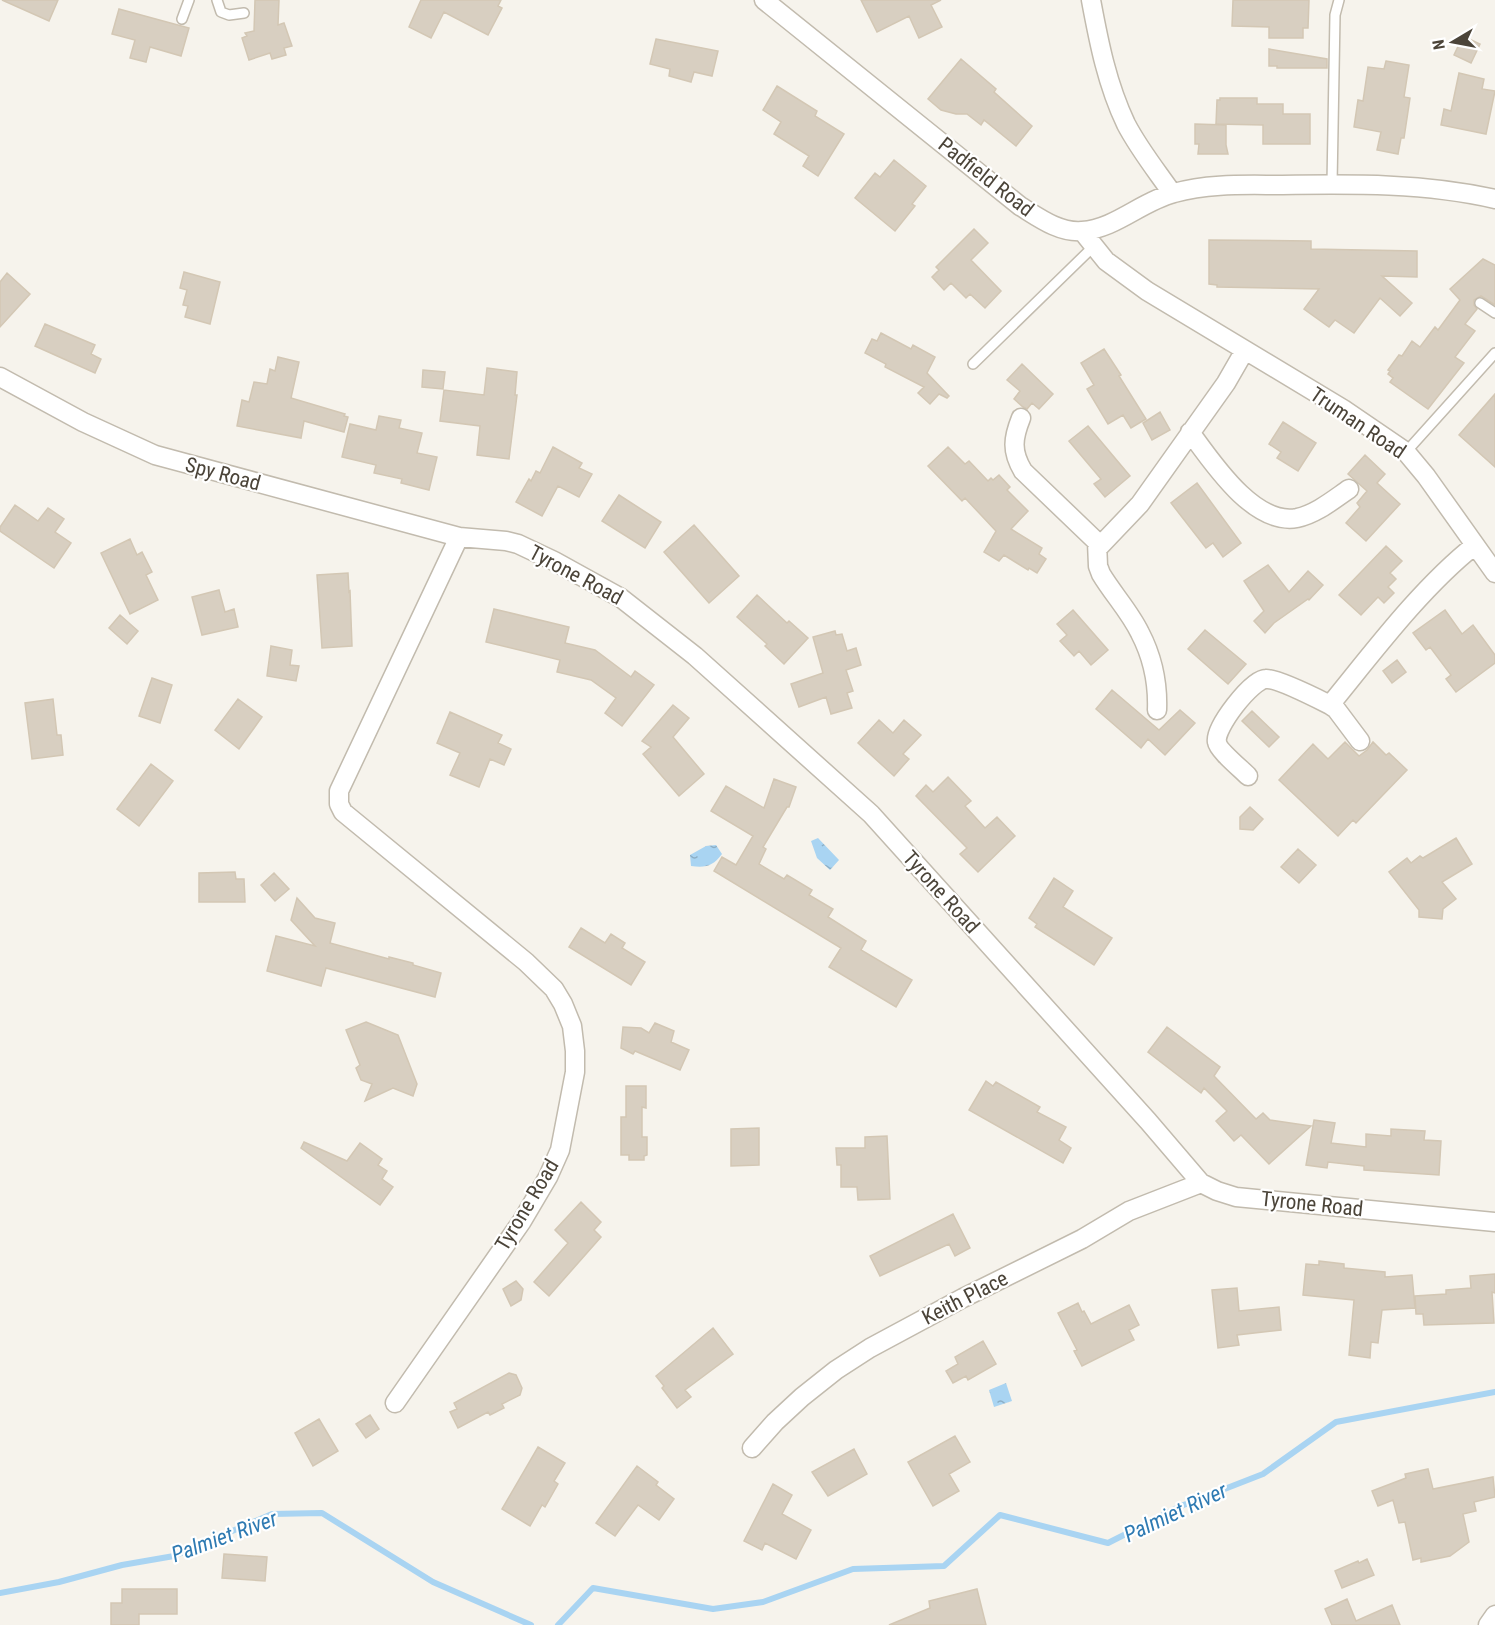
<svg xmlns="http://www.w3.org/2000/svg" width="1495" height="1625" viewBox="0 0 1495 1625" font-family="'Roboto Condensed',sans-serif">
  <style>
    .water { fill: url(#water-ripples) }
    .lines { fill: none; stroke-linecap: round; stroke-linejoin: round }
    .stream { stroke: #a9d4f2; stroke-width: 6 }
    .building { fill: #d8cfc1; stroke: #d3c7b4; stroke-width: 1.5 }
    .lane-casing { stroke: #c2bbae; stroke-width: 12 }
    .street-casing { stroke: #c2bbae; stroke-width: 21 }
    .lane { stroke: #fff; stroke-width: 9 }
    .street { stroke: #fff; stroke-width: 18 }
    .labels { text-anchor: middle; stroke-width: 4.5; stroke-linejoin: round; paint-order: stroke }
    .street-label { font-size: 21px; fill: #4b4439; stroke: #fff }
    .water-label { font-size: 22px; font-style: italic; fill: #2e7ab2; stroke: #fff }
  </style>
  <defs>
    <pattern id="water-ripples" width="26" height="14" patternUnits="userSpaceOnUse" patternTransform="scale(1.5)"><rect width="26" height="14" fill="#a9d4f2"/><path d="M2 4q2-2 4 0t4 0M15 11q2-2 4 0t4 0" fill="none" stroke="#8caec5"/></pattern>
  </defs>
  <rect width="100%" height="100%" fill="#f6f3ec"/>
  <path class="water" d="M 818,838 L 839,860 L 830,870 L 817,858 L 811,841 Z
    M 716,845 L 722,854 C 713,866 706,868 691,866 L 690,855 L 706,846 Z
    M 1006,1383 L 1012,1401 L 994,1407 L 989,1390 Z"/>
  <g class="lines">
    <path class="stream" d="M 0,1593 L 59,1582 L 122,1565 L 174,1556 L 272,1514 L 322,1513 L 433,1582 L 531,1625
      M 558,1625 L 593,1588 L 713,1609 L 763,1602 L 853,1569 L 944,1566 L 1000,1515 L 1108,1543 L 1181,1506 L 1263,1474 L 1336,1422 L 1495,1392"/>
  </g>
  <path class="building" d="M 2,0 L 58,0 L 49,21 Z
    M 255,0 L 279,0 L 278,25 L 284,23 L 292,46 L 284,48 L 286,55 L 272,59 L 270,53 L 249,60 L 242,38 L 247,36 L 245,33 L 254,31 Z
    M 421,0 L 501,0 L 498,6 L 502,8 L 488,35 L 444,12 L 431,38 L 409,27 Z
    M 861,0 L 941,0 L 931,5 L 942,27 L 919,38 L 909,16 L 877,32 Z
    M 1233,0 L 1309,0 L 1308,28 L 1303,28 L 1303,38 L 1269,38 L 1269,27 L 1232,26 Z
    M 119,9 L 189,28 L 181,56 L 150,47 L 146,62 L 130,58 L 135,40 L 112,34 Z
    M 1463,36 L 1480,44 L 1471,63 L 1454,55 Z
    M 656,39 L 718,51 L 712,76 L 694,72 L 691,82 L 669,76 L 670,69 L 650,64 Z
    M 1269,49 L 1327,59 L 1327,68 L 1277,68 L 1277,66 L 1269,66 Z
    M 961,59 L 996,89 L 994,92 L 1032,126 L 1016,146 L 984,120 L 981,125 L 967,114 L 956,114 L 941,110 L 928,99 Z
    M 1386,61 L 1409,65 L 1404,97 L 1410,98 L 1404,138 L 1401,138 L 1398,154 L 1377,150 L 1381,132 L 1354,127 L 1358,100 L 1363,101 L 1368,67 L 1384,69 Z
    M 1459,73 L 1484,79 L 1482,89 L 1495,91 L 1486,134 L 1441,125 L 1444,109 L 1451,111 Z
    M 777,86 L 817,111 L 815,116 L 844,134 L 818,176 L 803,166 L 809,156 L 774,134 L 781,122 L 763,110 Z
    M 1220,98 L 1257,98 L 1257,104 L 1283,104 L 1283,114 L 1310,114 L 1310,144 L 1263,144 L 1263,125 L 1216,124 L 1217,100 L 1220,100 Z
    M 1195,124 L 1226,125 L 1226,145 L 1228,154 L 1198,154 L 1199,144 L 1195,144 Z
    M 894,160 L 926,186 L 912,204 L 915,206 L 895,231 L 855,198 L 875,173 L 880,177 Z
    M 974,229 L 988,243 L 971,260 L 1001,291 L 985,308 L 970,294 L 966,298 L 951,283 L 944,290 L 932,277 L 939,270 L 936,267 Z
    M 1209,240 L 1311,241 L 1311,249 L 1417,251 L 1417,277 L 1382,276 L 1412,303 L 1400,316 L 1380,298 L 1354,333 L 1335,320 L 1329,327 L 1304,309 L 1319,289 L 1217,287 L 1217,285 L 1209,284 Z
    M 1483,259 L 1495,265 L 1495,305 L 1481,296 L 1474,300 L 1474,305 L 1477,309 L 1465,324 L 1475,331 L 1455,357 L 1464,363 L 1428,409 L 1390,382 L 1393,378 L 1388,374 L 1390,371 L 1388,370 L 1399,355 L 1402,356 L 1412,341 L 1420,347 L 1435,327 L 1438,330 L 1460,300 L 1450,289 Z
    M 184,272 L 220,282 L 210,324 L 185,317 L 188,306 L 183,305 L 187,290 L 180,288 Z
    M 7,273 L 30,294 L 0,327 L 0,282 Z
    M 45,324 L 95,345 L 91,354 L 101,359 L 95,373 L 35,346 Z
    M 881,333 L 911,349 L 913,345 L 935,357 L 927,373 L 949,396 L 947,398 L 939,394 L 930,404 L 918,393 L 924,387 L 885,367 L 886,364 L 865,353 L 872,339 L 877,341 Z
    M 1104,349 L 1121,375 L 1119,376 L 1146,419 L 1131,428 L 1123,415 L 1108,424 L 1087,389 L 1094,385 L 1081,363 Z
    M 278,357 L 299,362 L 291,398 L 345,414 L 344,416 L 348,417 L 344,432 L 304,421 L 301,438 L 237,426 L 242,400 L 249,402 L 254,382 L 267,384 L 270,369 L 275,371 Z
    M 1022,364 L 1053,394 L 1039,409 L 1032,403 L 1027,409 L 1023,407 L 1014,399 L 1020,391 L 1007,380 Z
    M 487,368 L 517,372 L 515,395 L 517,395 L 509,459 L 477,455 L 480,426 L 440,421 L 444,390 L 484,395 Z
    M 423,370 L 445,372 L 443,389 L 422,387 Z
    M 1495,394 L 1495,467 L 1459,435 Z
    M 1160,412 L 1170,430 L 1152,440 L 1143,423 Z
    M 379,416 L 401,420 L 399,428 L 422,433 L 417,453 L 437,457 L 429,490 L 401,483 L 402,479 L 374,473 L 376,465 L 342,457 L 350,424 L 376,430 Z
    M 1283,422 L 1316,443 L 1298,471 L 1277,458 L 1281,452 L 1269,444 Z
    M 1088,426 L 1130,476 L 1105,497 L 1094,484 L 1101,479 L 1069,441 Z
    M 553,447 L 582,463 L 579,468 L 592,474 L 579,497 L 558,486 L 542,516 L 516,502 L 529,479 L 531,481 L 536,471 L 540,473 Z
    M 948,447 L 965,464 L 969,461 L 988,481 L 991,478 L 993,480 L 999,475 L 1010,487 L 1007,490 L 1028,511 L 1011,529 L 1042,548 L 1039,554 L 1046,559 L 1037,573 L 1029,568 L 1028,570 L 1004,555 L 999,561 L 984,552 L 996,531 L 965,498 L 962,501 L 928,466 Z
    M 1365,455 L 1385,474 L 1377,483 L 1400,504 L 1366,541 L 1346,523 L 1360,507 L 1357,503 L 1367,491 L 1348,474 Z
    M 1197,483 L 1241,543 L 1223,557 L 1213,543 L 1206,548 L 1171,503 Z
    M 619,495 L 661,522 L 645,548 L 602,521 Z
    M 15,505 L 38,521 L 48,508 L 64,519 L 55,532 L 71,543 L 54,568 L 0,531 L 0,527 Z
    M 694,525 L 739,576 L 709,603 L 664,552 Z
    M 130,539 L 137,555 L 142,552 L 152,572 L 146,575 L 158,600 L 130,614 L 101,553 Z
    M 1386,546 L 1402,561 L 1390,573 L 1396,579 L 1388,587 L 1394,593 L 1384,603 L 1378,597 L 1361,615 L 1339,595 Z
    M 1268,565 L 1289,592 L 1308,571 L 1323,585 L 1309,600 L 1308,599 L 1274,623 L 1265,633 L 1254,621 L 1264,611 L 1244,581 Z
    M 348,573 L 349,592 L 350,591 L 352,646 L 322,648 L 317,575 Z
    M 219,590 L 225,612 L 234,609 L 238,627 L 202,635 L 192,597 Z
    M 757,595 L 787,623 L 789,621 L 808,638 L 784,664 L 765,646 L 767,644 L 737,617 Z
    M 494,609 L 569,627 L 565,643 L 595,650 L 631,677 L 635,671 L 654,685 L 622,726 L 605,713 L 616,698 L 591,680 L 557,672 L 560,660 L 486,642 Z
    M 1073,610 L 1108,650 L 1091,665 L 1079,651 L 1074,656 L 1060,641 L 1067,635 L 1057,624 Z
    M 1445,610 L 1462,634 L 1473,625 L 1495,655 L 1495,663 L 1456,692 L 1446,679 L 1451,675 L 1430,647 L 1426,650 L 1413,633 Z
    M 120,615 L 138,631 L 127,644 L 109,628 Z
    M 1205,630 L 1246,664 L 1228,684 L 1188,649 Z
    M 835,631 L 836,635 L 842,634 L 847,651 L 856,648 L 861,665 L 846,670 L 853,691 L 847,693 L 852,708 L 831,714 L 826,697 L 799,707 L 791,684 L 823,673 L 813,637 Z
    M 271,646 L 292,650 L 290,665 L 299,666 L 296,681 L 267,676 Z
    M 1397,660 L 1406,672 L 1392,683 L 1383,671 Z
    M 152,678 L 172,685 L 160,723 L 139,716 Z
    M 1112,690 L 1159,730 L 1180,710 L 1195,723 L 1165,755 L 1148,739 L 1141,748 L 1096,709 Z
    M 53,699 L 57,735 L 61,735 L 63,755 L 32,759 L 25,703 Z
    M 238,699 L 262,717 L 239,749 L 215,730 Z
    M 673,705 L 689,718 L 673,737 L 704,774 L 679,796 L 643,754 L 651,747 L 642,741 Z
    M 1252,711 L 1279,737 L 1269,747 L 1242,721 Z
    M 450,712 L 502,735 L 498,743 L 511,749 L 504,765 L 490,759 L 479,787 L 450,775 L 460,753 L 437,743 Z
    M 879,720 L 893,733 L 904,720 L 921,735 L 903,754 L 909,759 L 894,776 L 858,743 Z
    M 1345,742 L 1359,756 L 1367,750 L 1373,742 L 1386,755 L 1389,753 L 1407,770 L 1356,823 L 1353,820 L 1338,836 L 1279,780 L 1313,744 L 1328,759 Z
    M 151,764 L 173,781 L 139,826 L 117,809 Z
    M 948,777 L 971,801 L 965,806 L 985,828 L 997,817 L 1015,836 L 978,872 L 960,854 L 967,848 L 916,796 L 926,785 L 933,792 Z
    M 774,779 L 796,787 L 789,807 L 787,807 L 763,847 L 766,849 L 759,864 L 784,879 L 787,875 L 812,890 L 809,895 L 833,909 L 828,917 L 866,941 L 861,950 L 912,980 L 896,1007 L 829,967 L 841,948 L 714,871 L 722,857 L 736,865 L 753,836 L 711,811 L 726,786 L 764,808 Z
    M 1250,807 L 1263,819 L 1253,830 L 1240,829 L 1240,817 Z
    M 1456,838 L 1472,864 L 1442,882 L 1456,899 L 1443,909 L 1442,919 L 1419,917 L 1419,910 L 1389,872 L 1407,858 L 1411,863 L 1420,856 L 1423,858 Z
    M 1298,849 L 1316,865 L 1299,883 L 1281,867 Z
    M 235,872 L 236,879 L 244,879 L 245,902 L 199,902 L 199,873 Z
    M 274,873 L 289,889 L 275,901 L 261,885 Z
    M 1054,878 L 1073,891 L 1063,907 L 1112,938 L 1094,965 L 1035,927 L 1037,924 L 1029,918 Z
    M 297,898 L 315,918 L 335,923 L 330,943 L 389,959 L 389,957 L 413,963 L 413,965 L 441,973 L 435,997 L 326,968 L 321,986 L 267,971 L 276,936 L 315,946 L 291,920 Z
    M 581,928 L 605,943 L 611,934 L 625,943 L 622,948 L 645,962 L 631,985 L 569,947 Z
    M 366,1022 L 398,1035 L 417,1084 L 413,1096 L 393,1088 L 365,1101 L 372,1084 L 361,1080 L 356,1068 L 360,1065 L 346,1030 Z
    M 655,1023 L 674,1031 L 671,1042 L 689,1050 L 680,1070 L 635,1051 L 633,1054 L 621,1048 L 623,1027 L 641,1028 L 649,1033 Z
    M 1167,1027 L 1220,1067 L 1214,1076 L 1256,1119 L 1263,1113 L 1270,1120 L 1311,1126 L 1269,1164 L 1241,1135 L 1234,1141 L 1216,1121 L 1227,1111 L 1204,1088 L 1201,1093 L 1148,1052 Z
    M 986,1081 L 993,1086 L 996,1082 L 1040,1107 L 1037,1112 L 1066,1127 L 1059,1140 L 1071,1148 L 1063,1163 L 969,1110 Z
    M 626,1086 L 646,1086 L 646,1108 L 642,1107 L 642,1137 L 647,1137 L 647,1155 L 644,1156 L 644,1160 L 629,1160 L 629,1155 L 621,1155 L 621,1117 L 626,1117 Z
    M 1314,1120 L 1335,1123 L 1331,1143 L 1366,1147 L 1366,1134 L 1391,1136 L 1391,1129 L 1425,1131 L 1424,1140 L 1441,1141 L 1439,1175 L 1364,1170 L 1364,1166 L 1328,1162 L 1327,1168 L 1306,1165 Z
    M 759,1128 L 759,1165 L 731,1166 L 731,1129 Z
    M 887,1136 L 890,1199 L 858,1200 L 857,1187 L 841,1187 L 841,1165 L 837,1165 L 836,1148 L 865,1148 L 865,1137 Z
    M 304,1142 L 347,1161 L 360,1143 L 382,1159 L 378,1165 L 387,1171 L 382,1179 L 393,1187 L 380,1205 L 301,1148 Z
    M 581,1202 L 601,1222 L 594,1230 L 601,1237 L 549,1296 L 534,1282 L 568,1243 L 555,1230 Z
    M 953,1214 L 970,1248 L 955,1256 L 949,1244 L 880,1276 L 870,1256 Z
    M 1319,1261 L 1344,1264 L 1344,1268 L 1385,1272 L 1385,1277 L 1412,1275 L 1415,1308 L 1382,1310 L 1378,1343 L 1371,1342 L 1370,1358 L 1349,1355 L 1354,1300 L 1303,1295 L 1306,1264 L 1319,1265 Z
    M 1495,1274 L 1495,1293 L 1492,1292 L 1494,1323 L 1424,1325 L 1423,1314 L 1416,1314 L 1415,1296 L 1446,1294 L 1446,1290 L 1471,1288 L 1470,1276 Z
    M 516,1281 L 523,1289 L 521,1300 L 511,1306 L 503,1289 Z
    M 1237,1288 L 1239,1311 L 1279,1307 L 1281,1330 L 1237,1335 L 1239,1345 L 1218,1348 L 1212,1290 Z
    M 1078,1303 L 1082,1312 L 1084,1311 L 1091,1324 L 1129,1305 L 1139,1325 L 1129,1330 L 1134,1340 L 1082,1366 L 1074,1351 L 1077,1350 L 1058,1313 Z
    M 713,1328 L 733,1354 L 685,1390 L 691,1397 L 677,1408 L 662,1388 L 664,1386 L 656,1376 Z
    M 983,1341 L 996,1364 L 968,1380 L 966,1376 L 953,1383 L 946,1371 L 958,1364 L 955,1357 Z
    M 509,1373 L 516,1375 L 522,1388 L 520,1395 L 502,1404 L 504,1408 L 490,1415 L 488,1412 L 458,1428 L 450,1412 L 457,1409 L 454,1403 Z
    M 370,1415 L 379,1429 L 366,1438 L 356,1424 Z
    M 319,1419 L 338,1451 L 313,1466 L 295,1433 Z
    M 955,1436 L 970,1462 L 949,1474 L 959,1491 L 933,1506 L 908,1462 Z
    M 538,1447 L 565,1463 L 554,1481 L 558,1484 L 545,1507 L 542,1505 L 530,1526 L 502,1509 Z
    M 854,1449 L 867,1474 L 828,1496 L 812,1472 Z
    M 637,1466 L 658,1482 L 656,1485 L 674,1499 L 659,1520 L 638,1505 L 615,1536 L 596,1523 Z
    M 1428,1469 L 1433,1489 L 1493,1477 L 1495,1497 L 1474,1502 L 1476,1511 L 1463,1514 L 1469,1542 L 1450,1556 L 1421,1562 L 1421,1558 L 1413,1560 L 1405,1522 L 1399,1523 L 1393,1500 L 1378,1506 L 1372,1491 L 1406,1478 L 1405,1474 Z
    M 773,1484 L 792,1495 L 782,1514 L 811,1530 L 796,1559 L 765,1543 L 762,1550 L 744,1541 Z
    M 224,1554 L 267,1557 L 265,1581 L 222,1578 Z
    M 1367,1559 L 1374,1575 L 1342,1588 L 1335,1571 L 1358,1561 L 1359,1563 Z
    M 122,1589 L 177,1589 L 177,1614 L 139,1614 L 139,1625 L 111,1625 L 111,1603 L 122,1603 Z
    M 977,1589 L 986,1625 L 889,1625 L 930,1608 L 929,1601 Z
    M 1347,1599 L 1356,1621 L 1392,1605 L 1400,1625 L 1332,1625 L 1325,1609 Z"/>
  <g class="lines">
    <defs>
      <path id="lane" d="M 217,0 L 221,12 L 229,15 L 244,13
        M 182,19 L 189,0
        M 1332,184 L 1335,15 L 1339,0
        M 1480,303 L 1495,313
        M 973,364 L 1094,246
        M 1406,452 L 1495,353"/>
      <path id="street" d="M 764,0 L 1020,206 C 1038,217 1059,233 1082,231 C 1115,229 1142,201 1174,193 C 1209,183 1246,185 1282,185 C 1354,184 1425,183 1495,199
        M 1091,0 C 1099,43 1107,84 1126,124 C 1139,149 1156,170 1172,193
        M 1082,231 L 1106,261 L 1147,291 L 1343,409 L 1406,452 L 1426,476 L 1495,573
        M 0,377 L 83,422 L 155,455 L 459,537 L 506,541 L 518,544 L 554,561 L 621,598 L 695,656 L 871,814 L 1148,1121 L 1201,1183 L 1217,1191 L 1236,1197 L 1495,1222
        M 1021,418 C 1013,438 1011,451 1023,471 L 1097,542 L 1098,566 L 1101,574 C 1113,594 1130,612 1140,633 C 1152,656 1158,684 1157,710
        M 1190,432 C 1212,462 1254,526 1297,518 C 1316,514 1333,500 1349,489
        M 1099,547 L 1140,504 L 1226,383 L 1245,350
        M 1330,705 C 1374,651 1421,588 1475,545
        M 1248,776 C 1240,768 1218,750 1217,742 C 1214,728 1252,679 1266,679 C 1277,678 1318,699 1330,705 L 1336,709 L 1360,741
        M 395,1403 L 522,1221 L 548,1177 L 560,1150 L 575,1072 L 575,1051 L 572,1026 L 563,1004 L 554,989 L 526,962 L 343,812 L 339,804 L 339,791 L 459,537
        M 752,1448 L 775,1422 L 802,1397 L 836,1370 L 870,1348 L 963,1298 L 1082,1239 L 1129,1211 L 1201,1183
        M 1488,1625 L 1495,1615"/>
    </defs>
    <use href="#lane" class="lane-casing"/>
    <use href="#street" class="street-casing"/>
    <use href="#lane" class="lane"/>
    <use href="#street" class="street"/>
  </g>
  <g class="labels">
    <g class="street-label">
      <text transform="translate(986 177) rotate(38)" y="7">Padfield Road</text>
      <text transform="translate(1358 423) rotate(34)" y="7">Truman Road</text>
      <text transform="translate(223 474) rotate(15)" y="7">Spy Road</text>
      <text transform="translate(576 575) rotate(28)" y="7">Tyrone Road</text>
      <text transform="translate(941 892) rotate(48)" y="7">Tyrone Road</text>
      <text transform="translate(1312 1204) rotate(6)" y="7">Tyrone Road</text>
      <text transform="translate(527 1205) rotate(-59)" y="7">Tyrone Road</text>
      <text transform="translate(965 1298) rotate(-27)" y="7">Keith Place</text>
    </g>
    <g class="water-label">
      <text transform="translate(1175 1512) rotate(-25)" y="8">Palmiet River</text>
      <text transform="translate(224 1536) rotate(-20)" y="8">Palmiet River</text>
    </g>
  </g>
  <g transform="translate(1453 42) rotate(260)" stroke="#ffffff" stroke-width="4.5" paint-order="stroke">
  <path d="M0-4.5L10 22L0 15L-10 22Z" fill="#4b4439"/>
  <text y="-9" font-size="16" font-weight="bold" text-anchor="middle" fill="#4b4439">N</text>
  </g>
</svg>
